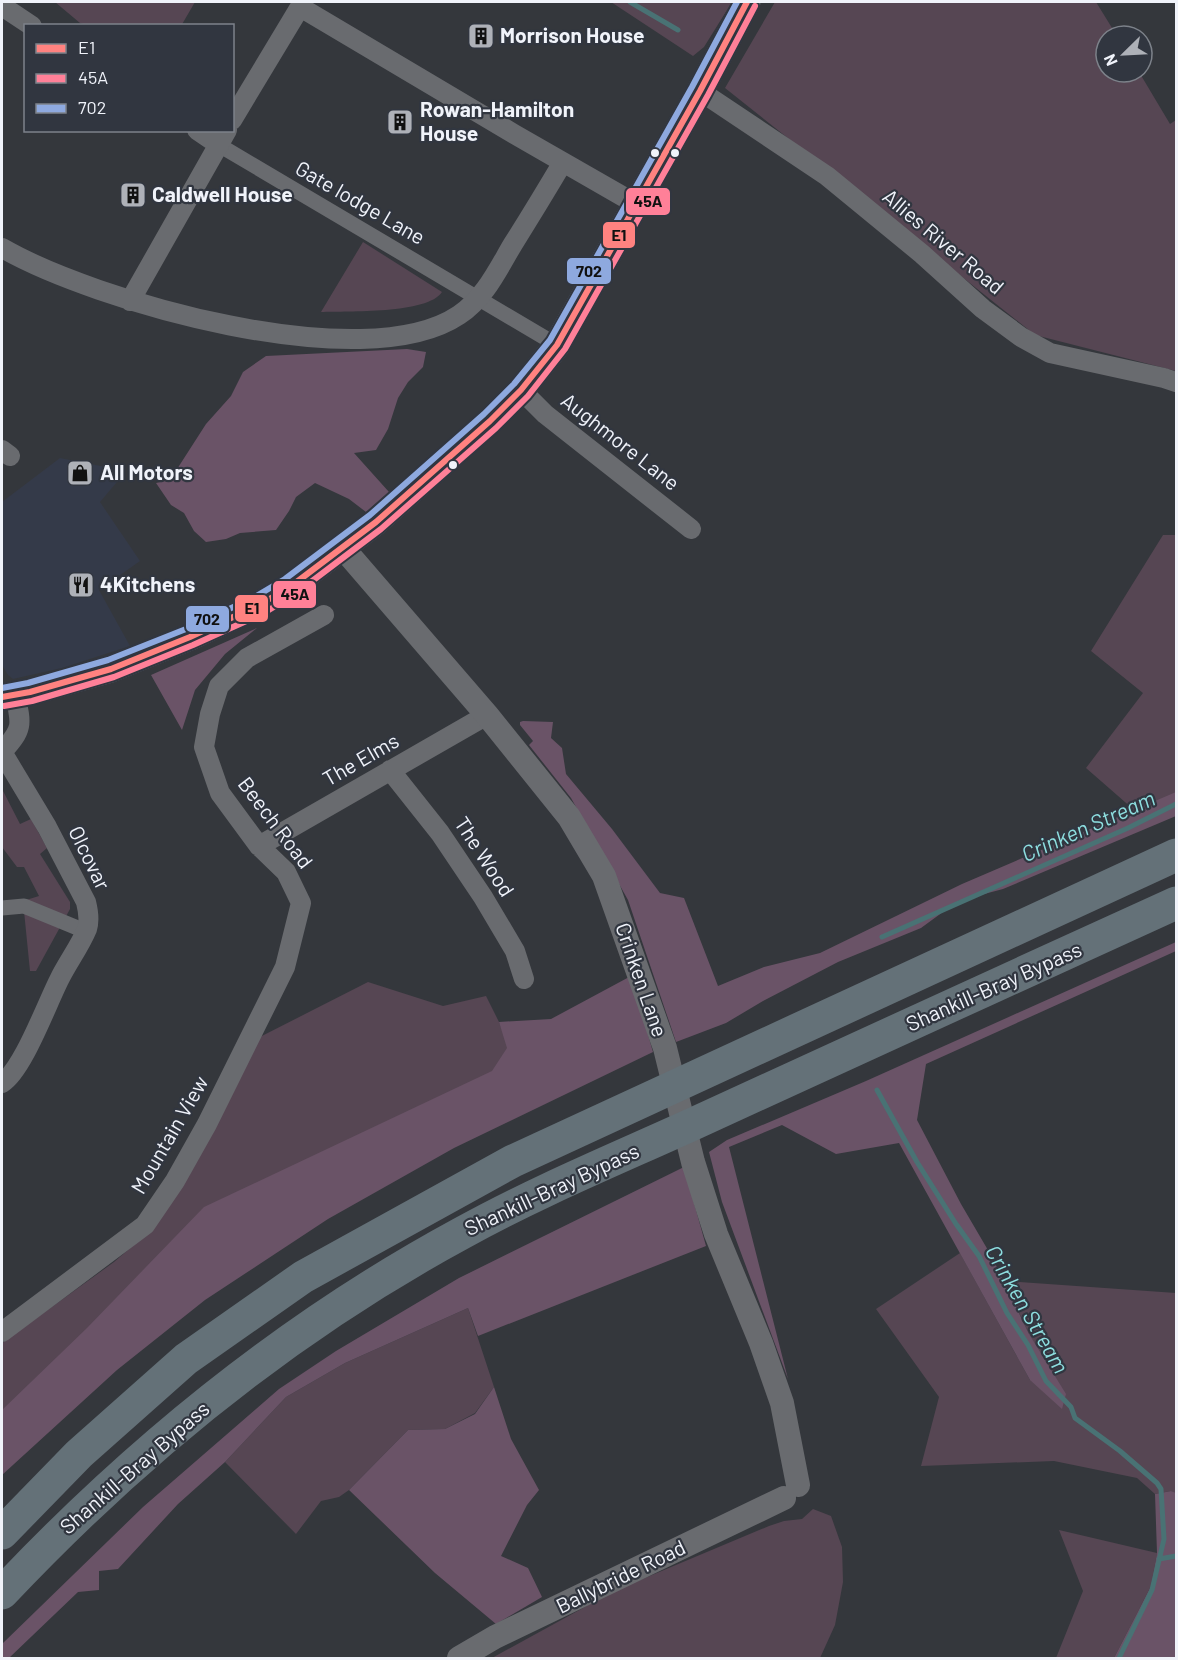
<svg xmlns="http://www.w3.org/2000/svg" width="1178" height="1660" viewBox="0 0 1178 1660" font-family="Barlow,sans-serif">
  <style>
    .built { fill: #343a49 }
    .green { fill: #564653 }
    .forest { fill: #6a5367 }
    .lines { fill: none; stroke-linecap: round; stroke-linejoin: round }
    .stream { stroke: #497274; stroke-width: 5 }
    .pedestrian { stroke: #696b6f; stroke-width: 15 }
    .minor { stroke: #696b6f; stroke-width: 20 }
    .tertiary { stroke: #696b6f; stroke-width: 24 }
    .secondary { stroke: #676d72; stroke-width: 27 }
    .motorway { stroke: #647178; stroke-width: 33 }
    .bus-1-casing { stroke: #313640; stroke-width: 10 }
    .bus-2-casing { stroke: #313640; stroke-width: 10 }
    .bus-3-casing { stroke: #313640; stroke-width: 10 }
    .bus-1 { stroke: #ff8280; stroke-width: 6 }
    .bus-2 { stroke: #ff8098; stroke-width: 6 }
    .bus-3 { stroke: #8ea9df; stroke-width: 6 }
    .bus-dot { fill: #f0f3fa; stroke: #313640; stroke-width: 2 }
    .labels { text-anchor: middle; stroke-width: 4.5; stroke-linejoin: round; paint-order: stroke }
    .poi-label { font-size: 21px; font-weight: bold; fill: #f0f3fa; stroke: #313640; text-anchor: start }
    .street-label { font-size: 21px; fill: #f0f3fa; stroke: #313640 }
    .water-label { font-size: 22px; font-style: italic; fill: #8ddedf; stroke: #313640 }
    .line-badge { stroke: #313640; stroke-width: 2 }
    .pale-badge-label { font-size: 16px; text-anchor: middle; font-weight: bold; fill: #111 }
  </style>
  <rect width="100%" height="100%" fill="#34373c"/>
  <path class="built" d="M 60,458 L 106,467 L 122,476 L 100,502 L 140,561 L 99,590 L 130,646 L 62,668 L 13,679 L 8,675 L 2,665 L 2,502 Z"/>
  <path class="green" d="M 55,2 L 195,2 L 181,26 L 86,25 L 80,23 Z
    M 611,2 L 732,2 L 704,47 L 693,56 Z
    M 775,2 L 1096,2 L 1117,36 L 1106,36 L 1106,72 L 1139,72 L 1170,124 L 1176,120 L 1176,371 L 1035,335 L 725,88 Z
    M 363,242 L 442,292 C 428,314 347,311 321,312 Z
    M 1163,535 L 1176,535 L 1176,800 L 1141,816 L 1086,768 L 1143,693 L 1091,651 Z
    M 2,789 L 20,824 L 31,819 L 47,848 L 40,854 L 70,902 L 70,909 L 36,971 L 30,971 L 23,901 L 39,896 L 24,867 L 17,867 L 2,847 Z
    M 368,982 L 443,1006 L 486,996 L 499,1022 L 514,1061 L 2,1439 L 2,1343 L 114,1262 L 150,1231 L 254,1040 Z
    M 960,1253 L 1030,1380 L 1029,1334 L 1004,1281 L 1176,1293 L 1176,1494 L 1171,1491 L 1155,1494 L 1137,1478 L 1054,1461 L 921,1466 L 939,1397 L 876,1309 Z
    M 468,1308 L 494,1387 L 475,1413 L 445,1429 L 408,1430 L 349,1490 L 339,1497 L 321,1501 L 296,1534 L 225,1462 L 286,1397 L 345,1363 Z
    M 813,1509 L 831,1516 L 842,1547 L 843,1582 L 835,1625 L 820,1658 L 492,1658 L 614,1591 L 769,1526 L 784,1521 L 802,1519 Z
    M 1059,1530 L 1157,1553 L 1151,1586 L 1114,1658 L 1056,1658 L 1083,1591 Z"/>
  <path class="forest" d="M 407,349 L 426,352 L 423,367 L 408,382 L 398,398 L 388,429 L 376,450 L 354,453 L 389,492 L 366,512 L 349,499 L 315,483 L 296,497 L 289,511 L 276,530 L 240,533 L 226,539 L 206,542 L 194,531 L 184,513 L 171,505 L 156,483 L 170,480 L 206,424 L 231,396 L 243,372 L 266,356 Z
    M 257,628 L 225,654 L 195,690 L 182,730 L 151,675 Z
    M 523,721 L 553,722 L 551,738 L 562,748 L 566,774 L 612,829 L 660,893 L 684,898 L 718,986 L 764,967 L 820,953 L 962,884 L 1176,792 L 1176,816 L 1003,889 L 958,901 L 921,928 L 838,962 L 763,1001 L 726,1023 L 676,1042 L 628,900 L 571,798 L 529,745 L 533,741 L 520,725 L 520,722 Z
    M 1176,942 L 1176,951 L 926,1064 L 917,1120 L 961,1204 L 992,1257 L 1029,1334 L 1066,1394 L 1062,1409 L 1030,1380 L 899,1143 L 836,1154 L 782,1125 L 729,1147 L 788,1379 L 722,1202 L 709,1152 L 727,1140 L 866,1081 Z
    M 631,976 L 653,1052 L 454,1148 L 328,1219 L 205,1300 L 117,1370 L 2,1475 L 2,1410 L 87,1328 L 204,1207 L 492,1071 L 507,1048 L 499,1022 L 551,1019 Z
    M 684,1167 L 706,1246 L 478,1336 L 468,1308 L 345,1363 L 286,1397 L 225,1462 L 178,1504 L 118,1569 L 99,1571 L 99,1590 L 78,1592 L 9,1658 L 2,1658 L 2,1644 L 143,1507 L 279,1389 L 336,1351 L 459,1278 Z
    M 494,1387 L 511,1439 L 539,1490 L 527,1505 L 501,1556 L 528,1568 L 542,1597 L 496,1624 L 435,1573 L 349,1490 L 408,1430 L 445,1429 L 475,1414 Z
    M 1171,1491 L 1176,1493 L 1176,1658 L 1114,1658 L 1151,1586 L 1157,1553 L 1155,1494 Z"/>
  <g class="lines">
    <path class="stream" d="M 630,2 L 678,30
      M 882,937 L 1128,828 L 1176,804
      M 877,1090 L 917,1162 L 956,1224 L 979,1256 L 1007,1313 L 1028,1345 L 1046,1381 L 1071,1407 L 1075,1418 L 1120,1451 L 1157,1483 L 1161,1489 L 1164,1539 L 1152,1590 L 1119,1658
      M 1159,1559 L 1176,1556"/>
    <path class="pedestrian" d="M 219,145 L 557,345
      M 2,908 L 24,906 L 85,931"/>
    <path class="minor" d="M 2,6 L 32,26
      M 700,91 L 827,176 L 922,254 L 983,309 L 1021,337 L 1050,353 L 1164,378 L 1176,382
      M 232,120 L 300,7 L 514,134 L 636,204
      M 197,130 L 219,145
      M 2,248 C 94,301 364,379 459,315 C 485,298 498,269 513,244 C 530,217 547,189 563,162
      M 130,301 L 227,130
      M 521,390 L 545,414 L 691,529
      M 2,450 L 10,456
      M 2,752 C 23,729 22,725 15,695
      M 390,770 L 440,833 L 483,897 L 515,951 L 524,979
      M 259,846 L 487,715
      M 2,1083 C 23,1070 47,1003 60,978 C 68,962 80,946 87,929 C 90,920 88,910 86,902 L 47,827 L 2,752
      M 2,1332 L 145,1225 L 175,1181 L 207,1124 L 285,967 L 301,903 L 286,872 L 259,846 L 220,793 L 204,747 L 210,714 L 219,686 L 247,658 L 324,615"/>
    <path class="tertiary" d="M 343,548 L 487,715 L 569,817 L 604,876 L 665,1048 L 693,1162 L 716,1234 L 761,1343 L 782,1403 L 798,1485
      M 459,1658 L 495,1637 L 784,1498"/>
    <path class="secondary" d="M 2,697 L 30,692 L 111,669 L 190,637 L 259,605 L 290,587 L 376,522 L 490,421 L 521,390 L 557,345 L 700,91 L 747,2"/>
    <path class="motorway" d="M 2,1533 L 79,1454 L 186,1359 L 303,1277 L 513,1161 L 1176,855
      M 2,1593 C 135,1452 290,1326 462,1233 C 536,1192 616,1159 693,1124 C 854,1049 1015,977 1176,903"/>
    <defs>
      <path id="bus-1" d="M 2,697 L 30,692 L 111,669 L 190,637 L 259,605 L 290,587 L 376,522 L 490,421 L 521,390 L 557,345 L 700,91 L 747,2"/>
      <path id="bus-2" d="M 4,706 L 32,701 L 114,677 L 193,645 L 264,613 L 295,594 L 381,529 L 496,428 L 528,396 L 565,349 L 708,95 L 755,6"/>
      <path id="bus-3" d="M 2,688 L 28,683 L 108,660 L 186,629 L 255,597 L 285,579 L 370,515 L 484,414 L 514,384 L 550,340 L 692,87 L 737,2"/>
    </defs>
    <use href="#bus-1" class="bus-1-casing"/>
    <use href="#bus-2" class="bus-2-casing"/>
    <use href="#bus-3" class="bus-3-casing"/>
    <use href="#bus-1" class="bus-1"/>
    <use href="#bus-2" class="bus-2"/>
    <use href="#bus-3" class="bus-3"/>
  </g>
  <defs>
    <symbol id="building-square" viewBox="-11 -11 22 22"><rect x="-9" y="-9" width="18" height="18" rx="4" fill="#aeb1b8" stroke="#313640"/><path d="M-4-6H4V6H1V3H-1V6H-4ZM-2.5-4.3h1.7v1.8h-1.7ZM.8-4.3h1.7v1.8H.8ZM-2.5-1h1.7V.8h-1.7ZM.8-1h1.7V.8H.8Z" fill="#111"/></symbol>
    <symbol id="shop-square" viewBox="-11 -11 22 22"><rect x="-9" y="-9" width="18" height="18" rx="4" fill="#aeb1b8" stroke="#313640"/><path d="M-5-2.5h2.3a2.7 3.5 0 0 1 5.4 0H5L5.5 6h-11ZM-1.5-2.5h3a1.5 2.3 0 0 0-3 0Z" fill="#111"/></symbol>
    <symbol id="restaurant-square" viewBox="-11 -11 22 22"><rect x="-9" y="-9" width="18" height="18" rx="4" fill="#aeb1b8" stroke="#313640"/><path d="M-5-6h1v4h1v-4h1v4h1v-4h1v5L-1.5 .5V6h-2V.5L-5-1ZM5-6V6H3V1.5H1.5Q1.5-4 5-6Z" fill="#111"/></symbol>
  </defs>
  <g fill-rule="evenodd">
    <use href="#building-square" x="466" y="21" width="30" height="30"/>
    <use href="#building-square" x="385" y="107" width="30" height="30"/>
    <use href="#building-square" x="118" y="180" width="30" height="30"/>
    <use href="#shop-square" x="65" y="458" width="30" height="30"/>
    <use href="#restaurant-square" x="66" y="570" width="30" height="30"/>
  </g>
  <g class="bus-dot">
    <circle cx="655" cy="153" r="5"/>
    <circle cx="675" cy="153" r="5"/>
    <circle cx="453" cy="465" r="5"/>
  </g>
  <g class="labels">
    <g class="poi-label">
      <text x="500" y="43">Morrison House</text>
      <text x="420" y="117">Rowan-Hamilton<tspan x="420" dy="24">House</tspan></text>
      <text x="152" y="202">Caldwell House</text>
      <text x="100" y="480">All Motors</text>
      <text x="100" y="592">4Kitchens</text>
    </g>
    <g class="street-label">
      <text transform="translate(360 203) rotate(30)" y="7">Gate lodge Lane</text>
      <text transform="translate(943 242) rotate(40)" y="7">Allies River Road</text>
      <text transform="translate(620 442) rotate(38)" y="7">Aughmore Lane</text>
      <text transform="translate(361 760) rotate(-30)" y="7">The Elms</text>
      <text transform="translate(275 823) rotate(53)" y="7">Beech Road</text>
      <text transform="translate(484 857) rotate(57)" y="7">The Wood</text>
      <text transform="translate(89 858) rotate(64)" y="7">Olcovar</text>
      <text transform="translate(641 980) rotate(71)" y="7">Crinken Lane</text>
      <text transform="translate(994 987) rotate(-24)" y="7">Shankill-Bray Bypass</text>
      <text transform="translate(170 1135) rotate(-60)" y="7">Mountain View</text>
      <text transform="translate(552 1190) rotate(-25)" y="7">Shankill-Bray Bypass</text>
      <text transform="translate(135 1468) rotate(-41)" y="7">Shankill-Bray Bypass</text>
      <text transform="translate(621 1577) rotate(-26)" y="7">Ballybride Road</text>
    </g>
    <g class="water-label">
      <text transform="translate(1088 826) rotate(-24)" y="8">Crinken Stream</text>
      <text transform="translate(1027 1309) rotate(60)" y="8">Crinken Stream</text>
    </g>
  </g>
  <g class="line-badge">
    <rect x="625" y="187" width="46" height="29" rx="6" fill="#ff8098"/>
    <rect x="602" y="221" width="34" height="28" rx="6" fill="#ff8280"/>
    <rect x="566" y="257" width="46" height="28" rx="6" fill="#8ea9df"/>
    <rect x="272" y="580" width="45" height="29" rx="6" fill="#ff8098"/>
    <rect x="234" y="594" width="35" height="29" rx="6" fill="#ff8280"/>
    <rect x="185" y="605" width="45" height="28" rx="6" fill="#8ea9df"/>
  </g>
  <g class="pale-badge-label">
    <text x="648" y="207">45A</text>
    <text x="619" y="241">E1</text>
    <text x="589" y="277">702</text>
    <text x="295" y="600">45A</text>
    <text x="252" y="614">E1</text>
    <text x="207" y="625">702</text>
  </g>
  <rect width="1178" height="1660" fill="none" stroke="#f0f3fa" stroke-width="6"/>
  <rect x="24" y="24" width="210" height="108" fill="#313640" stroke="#7d828a" stroke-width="1.5"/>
  <rect x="36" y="44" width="30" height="9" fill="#ff8280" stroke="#7d828a" stroke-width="1.5"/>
  <text x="78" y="54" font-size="18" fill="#f0f3fa">E1</text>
  <rect x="36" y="74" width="30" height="9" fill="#ff8098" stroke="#7d828a" stroke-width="1.5"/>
  <text x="78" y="84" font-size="18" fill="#f0f3fa">45A</text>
  <rect x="36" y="104" width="30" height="9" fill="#8ea9df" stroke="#7d828a" stroke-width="1.5"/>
  <text x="78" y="114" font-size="18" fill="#f0f3fa">702</text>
  <g transform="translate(1124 54) rotate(246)"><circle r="28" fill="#313640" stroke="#7d828a" stroke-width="1.5"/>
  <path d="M0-4.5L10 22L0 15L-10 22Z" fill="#aeb1b8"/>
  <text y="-9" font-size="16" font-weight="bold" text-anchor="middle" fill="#f0f3fa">N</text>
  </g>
</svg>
